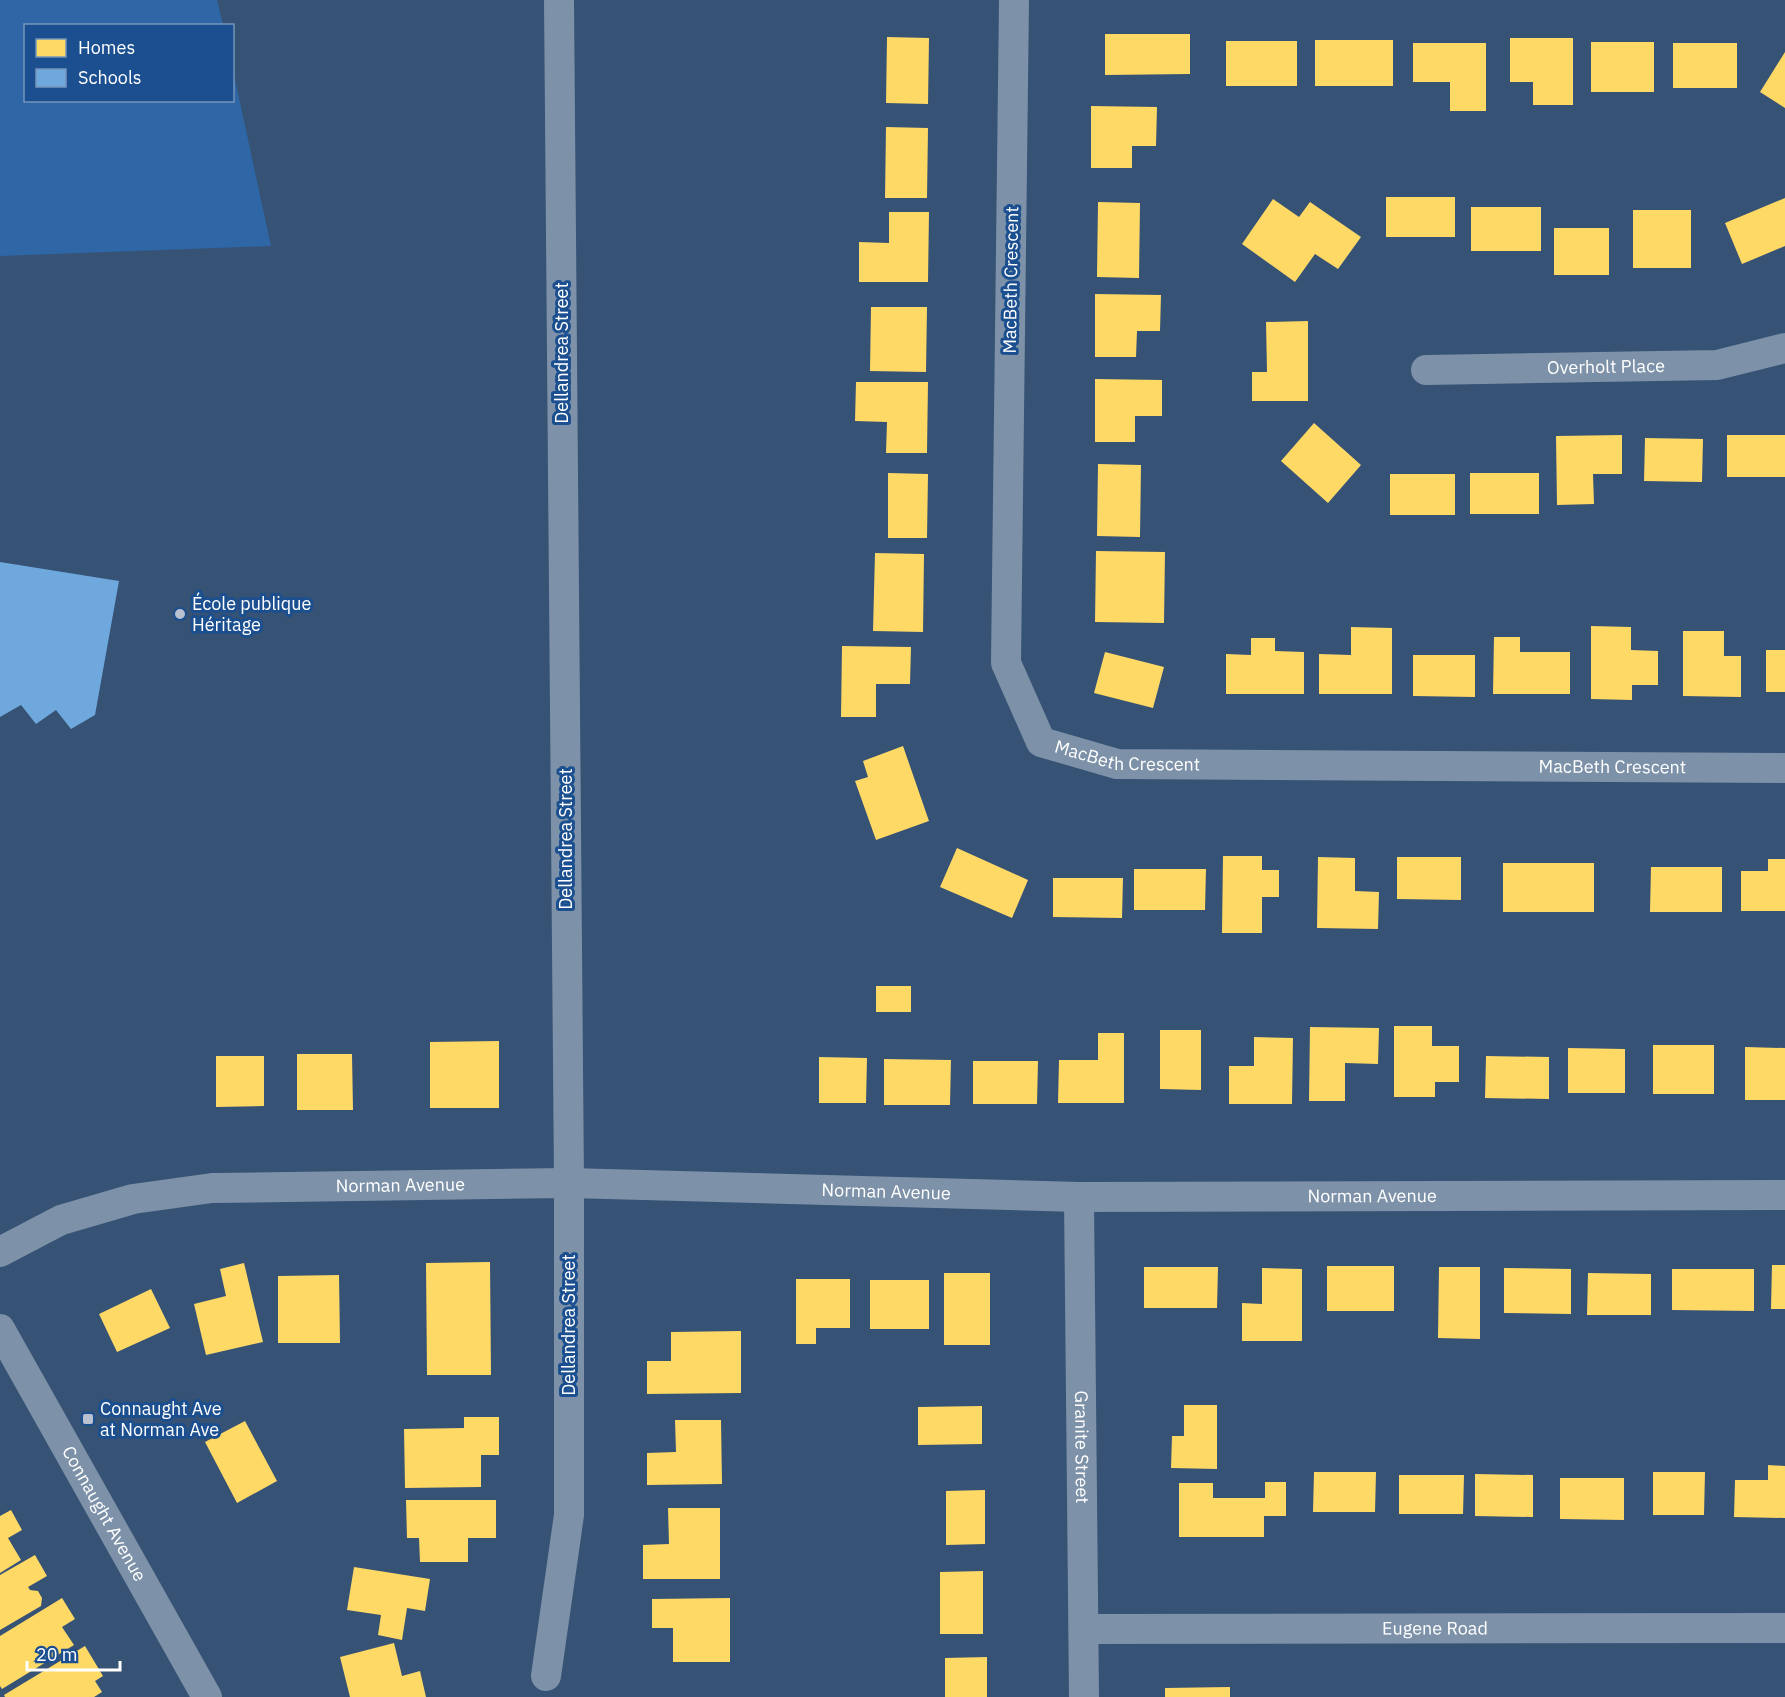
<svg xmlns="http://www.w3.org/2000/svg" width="1785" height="1697" viewBox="0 0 1785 1697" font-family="'IBM Plex Sans',sans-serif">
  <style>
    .green { fill: #2f66a5 }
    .homes { fill: #ffd966 }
    .schools { fill: #6fa8dc }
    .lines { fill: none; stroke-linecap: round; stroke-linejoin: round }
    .street { stroke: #7d92a8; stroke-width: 30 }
    .poi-dot { fill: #b9c2ce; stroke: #1b4f8f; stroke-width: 2 }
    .labels { text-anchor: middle; stroke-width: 6; stroke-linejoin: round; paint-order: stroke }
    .street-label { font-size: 18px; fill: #fff; stroke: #1b4f8f }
    .poi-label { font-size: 18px; fill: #fff; stroke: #1b4f8f; text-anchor: start }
  </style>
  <rect width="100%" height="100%" fill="#365274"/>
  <path class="green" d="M 0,0 L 217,0 L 223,25 L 26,26 L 26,100 L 232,100 L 233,70 L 271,246 L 0,256 Z"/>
  <path class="homes" d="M 1105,34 L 1190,34 L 1190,74 L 1105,75 Z
    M 887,37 L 929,38 L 928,104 L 886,103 Z
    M 1510,38 L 1573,38 L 1573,105 L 1533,105 L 1533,82 L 1510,82 Z
    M 1315,40 L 1393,40 L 1393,86 L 1315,86 Z
    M 1226,41 L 1297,41 L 1297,86 L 1226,86 Z
    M 1591,42 L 1654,42 L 1654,92 L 1591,92 Z
    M 1413,43 L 1486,43 L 1486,111 L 1450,111 L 1450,82 L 1413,82 Z
    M 1673,43 L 1737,43 L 1737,88 L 1673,88 Z
    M 1785,52 L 1785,108 L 1760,92 Z
    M 1091,106 L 1157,107 L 1156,146 L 1132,146 L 1132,168 L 1091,168 Z
    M 886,127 L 928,128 L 927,198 L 885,198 Z
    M 1386,197 L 1455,197 L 1455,237 L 1386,237 Z
    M 1785,198 L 1785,246 L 1742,264 L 1725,223 Z
    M 1273,199 L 1299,217 L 1310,202 L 1361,237 L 1338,269 L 1315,254 L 1295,282 L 1242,244 Z
    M 1098,202 L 1140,203 L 1139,278 L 1097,277 Z
    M 1471,207 L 1541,207 L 1541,251 L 1471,251 Z
    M 1633,210 L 1691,210 L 1691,268 L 1633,268 Z
    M 889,212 L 929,212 L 928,282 L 859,282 L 859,242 L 889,243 Z
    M 1554,228 L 1609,228 L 1609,275 L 1554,275 Z
    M 1095,294 L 1161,295 L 1160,331 L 1137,331 L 1136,357 L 1095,357 Z
    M 871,307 L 927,307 L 926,372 L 870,371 Z
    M 1308,321 L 1308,401 L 1252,401 L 1252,372 L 1267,372 L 1266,322 Z
    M 1095,379 L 1162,380 L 1162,416 L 1135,416 L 1135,442 L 1095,442 Z
    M 856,382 L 928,382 L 927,453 L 886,453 L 887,422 L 855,421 Z
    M 1314,423 L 1361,465 L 1328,503 L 1281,461 Z
    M 1622,435 L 1622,474 L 1593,474 L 1594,504 L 1557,505 L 1556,436 Z
    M 1727,435 L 1785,435 L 1785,477 L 1727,477 Z
    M 1645,438 L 1703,439 L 1702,482 L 1644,481 Z
    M 1098,464 L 1141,465 L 1140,537 L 1097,536 Z
    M 888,473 L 928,474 L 927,538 L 888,538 Z
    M 1470,473 L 1539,473 L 1539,514 L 1470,514 Z
    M 1390,474 L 1455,474 L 1455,515 L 1390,515 Z
    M 1096,551 L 1165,552 L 1164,623 L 1095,622 Z
    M 875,553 L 924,554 L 923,632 L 873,631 Z
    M 1591,626 L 1631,627 L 1631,650 L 1658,651 L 1658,685 L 1632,685 L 1632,700 L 1591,699 Z
    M 1351,627 L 1392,628 L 1392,694 L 1319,694 L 1319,654 L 1351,655 Z
    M 1683,631 L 1724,631 L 1724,656 L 1741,656 L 1741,697 L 1683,696 Z
    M 1494,637 L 1520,637 L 1520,652 L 1570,652 L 1570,694 L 1493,694 Z
    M 1251,638 L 1275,638 L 1275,651 L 1304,652 L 1304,694 L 1226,694 L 1226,654 L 1251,655 Z
    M 842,646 L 911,647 L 910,684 L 876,684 L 876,717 L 841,717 Z
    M 1766,650 L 1785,650 L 1785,692 L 1766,692 Z
    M 1105,652 L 1164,667 L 1153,708 L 1094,693 Z
    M 1413,655 L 1475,655 L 1475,697 L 1413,696 Z
    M 903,746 L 929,821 L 876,840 L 855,781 L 868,777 L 863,761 Z
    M 957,848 L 1028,880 L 1012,918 L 940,887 Z
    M 1223,856 L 1262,856 L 1262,870 L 1279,870 L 1279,897 L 1262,897 L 1262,933 L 1222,933 Z
    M 1318,857 L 1355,858 L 1355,891 L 1379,892 L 1378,929 L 1317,928 Z
    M 1397,857 L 1461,857 L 1461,900 L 1397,899 Z
    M 1768,859 L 1785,859 L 1785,911 L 1741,911 L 1741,871 L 1768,871 Z
    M 1503,863 L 1594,863 L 1594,912 L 1503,912 Z
    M 1651,867 L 1722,867 L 1722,912 L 1650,912 Z
    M 1134,869 L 1206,869 L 1205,910 L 1134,910 Z
    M 1053,878 L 1123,878 L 1122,918 L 1053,917 Z
    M 876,986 L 911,986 L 911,1012 L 876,1012 Z
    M 1394,1026 L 1432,1026 L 1432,1046 L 1459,1046 L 1459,1082 L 1435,1082 L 1435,1097 L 1394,1097 Z
    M 1310,1027 L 1379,1028 L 1378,1064 L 1345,1063 L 1345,1101 L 1309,1101 Z
    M 1160,1030 L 1201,1030 L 1201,1090 L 1160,1089 Z
    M 1098,1033 L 1124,1033 L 1124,1103 L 1058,1103 L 1059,1060 L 1098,1060 Z
    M 1254,1037 L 1293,1038 L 1292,1104 L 1229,1104 L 1229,1066 L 1254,1066 Z
    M 499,1041 L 499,1108 L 430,1108 L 430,1042 Z
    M 1653,1045 L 1714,1045 L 1714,1094 L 1653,1094 Z
    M 1745,1047 L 1785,1048 L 1785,1100 L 1745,1100 Z
    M 1568,1048 L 1625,1049 L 1625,1093 L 1568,1093 Z
    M 297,1054 L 352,1054 L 353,1110 L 297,1110 Z
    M 216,1056 L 264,1056 L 264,1106 L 216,1107 Z
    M 1486,1056 L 1549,1057 L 1549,1099 L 1485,1098 Z
    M 819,1057 L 867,1058 L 866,1103 L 819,1103 Z
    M 884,1059 L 951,1060 L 950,1105 L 884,1105 Z
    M 973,1061 L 1038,1061 L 1037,1104 L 973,1104 Z
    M 490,1262 L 491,1375 L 427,1375 L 426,1263 Z
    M 244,1263 L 263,1342 L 206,1355 L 194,1304 L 226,1296 L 220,1269 Z
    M 1772,1265 L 1785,1265 L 1785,1309 L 1771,1309 Z
    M 1327,1266 L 1394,1266 L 1394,1311 L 1327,1311 Z
    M 1144,1267 L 1218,1267 L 1217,1308 L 1144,1308 Z
    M 1439,1267 L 1480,1267 L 1480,1339 L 1438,1338 Z
    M 1262,1268 L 1302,1269 L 1302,1341 L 1242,1341 L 1242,1303 L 1262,1304 Z
    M 1504,1268 L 1571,1269 L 1571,1314 L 1504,1313 Z
    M 1672,1269 L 1754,1269 L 1754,1311 L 1672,1310 Z
    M 944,1273 L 990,1273 L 990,1345 L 944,1345 Z
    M 1588,1273 L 1651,1274 L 1651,1315 L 1587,1315 Z
    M 339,1275 L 340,1343 L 278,1343 L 278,1276 Z
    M 796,1279 L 850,1279 L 850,1328 L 816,1328 L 816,1344 L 796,1344 Z
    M 870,1280 L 929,1280 L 929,1329 L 870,1329 Z
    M 151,1289 L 170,1328 L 117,1352 L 99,1314 Z
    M 741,1331 L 741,1393 L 647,1394 L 647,1361 L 671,1361 L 671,1332 Z
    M 1184,1405 L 1217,1405 L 1217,1469 L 1171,1468 L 1172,1436 L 1184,1436 Z
    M 982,1406 L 982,1444 L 918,1445 L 918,1407 Z
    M 464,1417 L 499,1417 L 499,1455 L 481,1455 L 481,1487 L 405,1488 L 404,1429 L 464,1428 Z
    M 675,1420 L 721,1420 L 722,1484 L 647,1485 L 647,1453 L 676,1452 Z
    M 245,1421 L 277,1481 L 237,1503 L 205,1442 Z
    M 1768,1465 L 1785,1466 L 1785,1518 L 1734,1517 L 1735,1480 L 1768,1480 Z
    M 1314,1472 L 1376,1472 L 1375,1512 L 1313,1512 Z
    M 1653,1472 L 1705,1472 L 1704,1515 L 1653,1515 Z
    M 1475,1474 L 1533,1475 L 1533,1517 L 1475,1516 Z
    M 1399,1475 L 1464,1475 L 1463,1514 L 1399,1514 Z
    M 1560,1478 L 1624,1478 L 1624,1520 L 1560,1519 Z
    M 1265,1482 L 1286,1482 L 1286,1516 L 1264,1516 L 1264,1537 L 1179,1537 L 1179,1483 L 1213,1483 L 1213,1498 L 1265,1498 Z
    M 985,1490 L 985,1544 L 946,1545 L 946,1491 Z
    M 406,1500 L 496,1500 L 496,1538 L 468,1538 L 468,1562 L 420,1562 L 419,1538 L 407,1538 Z
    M 668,1508 L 720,1508 L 720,1579 L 643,1579 L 643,1545 L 669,1544 Z
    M 11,1510 L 22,1530 L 8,1538 L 21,1560 L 0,1573 L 0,1516 Z
    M 35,1555 L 47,1576 L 28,1587 L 30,1590 L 38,1591 L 42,1598 L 41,1606 L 0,1630 L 0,1575 Z
    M 354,1567 L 430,1579 L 425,1611 L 407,1608 L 402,1640 L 378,1635 L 381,1615 L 347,1610 Z
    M 983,1571 L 983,1634 L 940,1634 L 940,1572 Z
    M 62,1598 L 75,1619 L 62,1627 L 74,1645 L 2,1689 L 0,1686 L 0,1636 Z
    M 730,1598 L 730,1662 L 673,1662 L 673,1628 L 652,1628 L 652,1599 Z
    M 394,1643 L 402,1676 L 420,1671 L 426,1697 L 350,1697 L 340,1657 Z
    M 85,1646 L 103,1676 L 95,1681 L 102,1692 L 94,1697 L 5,1697 L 4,1695 Z
    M 987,1657 L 987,1697 L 945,1697 L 945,1658 Z
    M 1230,1687 L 1230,1697 L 1165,1697 L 1165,1688 Z"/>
  <path class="schools" d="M 0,562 L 119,581 L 95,715 L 71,729 L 56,710 L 36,724 L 21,705 L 0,717 Z"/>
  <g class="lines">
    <g class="street">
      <path id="s1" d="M 1014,0 L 1006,663 L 1041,742 L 1117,764 L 1785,768"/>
      <path id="s2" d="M 1426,370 L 1717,365 L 1785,348"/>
      <path id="s3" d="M 1079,1197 L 1084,1697"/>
      <path id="s4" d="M 0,1252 L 61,1220 L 133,1199 L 212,1188 L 569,1183 L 1079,1197 L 1785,1195"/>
      <path id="s5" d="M 0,1329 L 207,1697"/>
      <path id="s6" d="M 1084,1629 L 1785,1628"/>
      <path d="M 546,1676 L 569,1515 L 569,1183 L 559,0"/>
    </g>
  </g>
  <g class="poi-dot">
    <circle cx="180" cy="614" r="6"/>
    <rect x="82" y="1413" width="12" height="12" rx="3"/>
  </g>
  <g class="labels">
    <g class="street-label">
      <text transform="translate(1011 280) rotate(-89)" y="6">MacBeth Crescent</text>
      <text transform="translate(562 353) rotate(-90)" y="6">Dellandrea Street</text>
      <text dy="6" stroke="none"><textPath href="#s2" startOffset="180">Overholt Place</textPath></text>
      <text dy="6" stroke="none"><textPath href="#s1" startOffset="838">MacBeth Crescent</textPath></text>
      <text dy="6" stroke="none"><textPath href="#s1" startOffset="1324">MacBeth Crescent</textPath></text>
      <text transform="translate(566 839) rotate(-90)" y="6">Dellandrea Street</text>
      <text dy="6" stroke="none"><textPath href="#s4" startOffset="412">Norman Avenue</textPath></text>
      <text dy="6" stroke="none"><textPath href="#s4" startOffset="898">Norman Avenue</textPath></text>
      <text dy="6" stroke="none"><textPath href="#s4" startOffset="1384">Norman Avenue</textPath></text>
      <text transform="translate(569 1325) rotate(-90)" y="6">Dellandrea Street</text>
      <text dy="6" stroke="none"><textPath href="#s3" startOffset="250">Granite Street</textPath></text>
      <text dy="6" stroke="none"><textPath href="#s5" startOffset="212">Connaught Avenue</textPath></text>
      <text dy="6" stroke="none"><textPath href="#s6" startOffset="351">Eugene Road</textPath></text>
    </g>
    <g class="poi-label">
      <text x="192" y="610">École publique<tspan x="192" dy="21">Héritage</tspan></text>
      <text x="100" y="1415">Connaught Ave<tspan x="100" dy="21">at Norman Ave</tspan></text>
    </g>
  </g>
  <rect x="24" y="24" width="210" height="78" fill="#1b4f8f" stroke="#7695bc" stroke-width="1.5"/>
  <rect x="36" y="39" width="30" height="18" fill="#ffd966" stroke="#7695bc" stroke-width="1.5"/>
  <text x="78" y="54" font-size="18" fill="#ffffff">Homes</text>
  <rect x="36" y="69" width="30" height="18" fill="#6fa8dc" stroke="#7695bc" stroke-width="1.5"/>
  <text x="78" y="84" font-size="18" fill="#ffffff">Schools</text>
  <path d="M27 1661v9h93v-9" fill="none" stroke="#ffffff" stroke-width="3"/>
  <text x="36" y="1661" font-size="18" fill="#ffffff" stroke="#1b4f8f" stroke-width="4.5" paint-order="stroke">20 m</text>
</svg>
